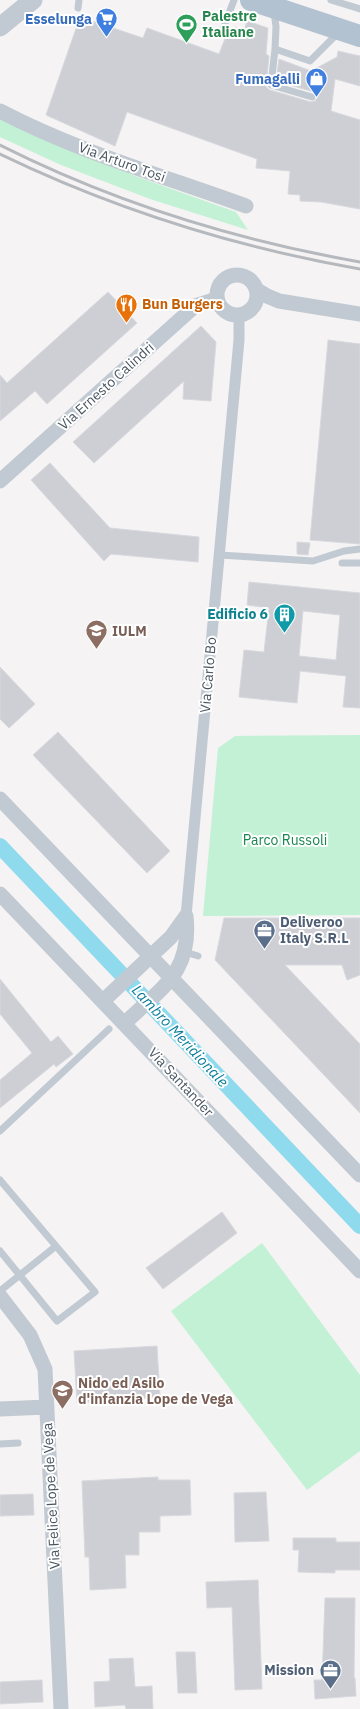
<svg xmlns="http://www.w3.org/2000/svg" width="360" height="1709" viewBox="0 0 360 1709" font-family="'IBM Plex Sans',sans-serif">
  <style>
    .green { fill: #c3f1d5 }
    .lines { fill: none; stroke-linecap: round; stroke-linejoin: round }
    .canal { stroke: #90daee; stroke-width: 16 }
    .building { fill: #cdcfd5; stroke: #d7d9de; fill-rule: evenodd }
    .service { stroke: #c1cad2; stroke-width: 7 }
    .pedestrian { stroke: #c1cad2; stroke-width: 11 }
    .minor { stroke: #c1cad2; stroke-width: 15 }
    .tertiary { stroke: #c1cad2; stroke-width: 19 }
    .primary { stroke: #b3c2d1; stroke-width: 22 }
    .rail { stroke: #b5b8bd; stroke-width: 3 }
    .labels { text-anchor: middle; stroke-width: 4; stroke-linejoin: round; paint-order: stroke }
    .leisure-label { font-size: 14px; font-weight: bold; fill: #27864d; stroke: #fff; text-anchor: start }
    .shop-label { font-size: 14px; font-weight: bold; fill: #366cbe; stroke: #fff; text-anchor: end }
    .street-label { font-size: 14px; fill: #4a5661; stroke: #fff }
    .food-label { font-size: 14px; font-weight: bold; fill: #c56008; stroke: #fff; text-anchor: start }
    .culture-label { font-size: 14px; font-weight: bold; fill: #0d838f; stroke: #fff; text-anchor: end }
    .education-label { font-size: 14px; font-weight: bold; fill: #785e54; stroke: #fff; text-anchor: start }
    .park-label { font-size: 14px; fill: #17864f; stroke: #fff }
    .service-label { font-size: 14px; font-weight: bold; fill: #4e5e75; stroke: #fff; text-anchor: start }
    .water-label { font-size: 15px; font-style: italic; fill: #0c7c9b; stroke: #fff }
  </style>
  <rect width="100%" height="100%" fill="#f5f3f3"/>
  <path class="green" d="M 0,117 L 135,176 L 236,212 L 248,230 L 150,199 L 61,165 L 0,137 Z
    M 360,735 L 360,915 L 203,916 L 218,748 L 235,736 Z
    M 262,1243 L 360,1375 L 360,1451 L 307,1490 L 171,1311 Z"/>
  <g class="lines">
    <path class="canal" d="M 0,846 L 360,1226"/>
  </g>
  <path class="building" d="M 80,17 L 143,38 L 147,28 L 219,54 L 228,31 L 235,27 L 244,31 L 247,21 L 268,28 L 266,54 L 269,56 L 266,87 L 270,90 L 311,102 L 315,101 L 317,98 L 314,92 L 276,81 L 279,59 L 311,71 L 337,57 L 338,51 L 360,56 L 360,86 L 335,79 L 331,111 L 360,120 L 360,209 L 321,202 L 300,201 L 300,195 L 288,194 L 290,171 L 256,168 L 257,159 L 127,112 L 115,146 L 46,115 Z
    M 108,292 L 137,323 L 47,404 L 35,391 L 0,421 L 0,375 L 7,383 Z
    M 201,326 L 216,342 L 211,401 L 183,399 L 184,381 L 94,463 L 73,442 Z
    M 328,340 L 360,344 L 360,544 L 310,540 Z
    M 50,463 L 110,528 L 199,537 L 198,562 L 111,554 L 104,561 L 31,480 Z
    M 297,542 L 310,543 L 308,555 L 297,554 Z
    M 249,582 L 360,593 L 360,708 L 343,707 L 346,676 L 300,671 L 297,703 L 239,697 L 244,650 L 264,652 L 269,608 L 247,605 ZM 303,611 L 340,615 L 336,660 L 299,656 Z
    M 0,667 L 35,704 L 9,728 L 0,719 Z
    M 58,732 L 170,851 L 147,873 L 33,755 Z
    M 224,918 L 360,918 L 360,975 L 347,980 L 342,965 L 285,965 L 360,1044 L 360,1113 L 215,960 Z
    M 0,979 L 51,1042 L 58,1036 L 73,1054 L 56,1067 L 54,1064 L 0,1108 L 0,1080 L 32,1053 L 0,1014 Z
    M 222,1212 L 237,1233 L 163,1289 L 146,1268 Z
    M 157,1346 L 160,1397 L 77,1403 L 74,1351 Z
    M 158,1477 L 158,1480 L 190,1480 L 191,1515 L 160,1516 L 160,1532 L 139,1532 L 139,1555 L 125,1555 L 126,1588 L 90,1590 L 89,1557 L 85,1557 L 82,1481 Z
    M 266,1492 L 269,1541 L 235,1542 L 234,1493 Z
    M 33,1494 L 34,1515 L 0,1516 L 0,1495 Z
    M 293,1538 L 336,1538 L 336,1542 L 360,1542 L 360,1570 L 335,1570 L 335,1573 L 298,1572 L 299,1550 L 293,1550 Z
    M 258,1580 L 262,1689 L 235,1690 L 232,1607 L 207,1608 L 206,1582 Z
    M 325,1598 L 355,1598 L 354,1678 L 355,1678 L 356,1696 L 315,1699 L 314,1680 L 322,1680 Z
    M 176,1652 L 195,1652 L 197,1693 L 178,1693 Z
    M 133,1658 L 135,1687 L 152,1686 L 153,1709 L 126,1709 L 125,1705 L 95,1707 L 94,1682 L 110,1681 L 109,1659 Z
    M 42,1680 L 43,1702 L 0,1704 L 0,1682 Z"/>
  <g class="lines">
    <path class="service" d="M 331,0 L 360,9
      M 78,8 L 79,0
      M 274,11 L 276,27 L 275,49 L 310,61 L 338,33
      M 223,29 L 234,0
      M 275,49 L 271,85 L 312,97
      M 220,555 L 313,561 L 344,551 L 360,549
      M 342,563 L 360,563
      M 185,952 L 198,956
      M 0,1131 L 109,1029
      M 0,1180 L 95,1292 L 57,1321 L 0,1251
      M 0,1291 L 56,1246
      M 0,1444 L 18,1443"/>
    <path class="pedestrian" d="M 186,916 L 239,340 L 239,315"/>
    <path class="minor" d="M 0,111 C 78,152 164,176 246,206
      M217 295a20 20 0 1 1 40 0a20 20 0 1 1-40 0Z
      M 257,290 L 267,296 L 279,301 L 360,314
      M 0,481 L 195,306 L 217,299
      M 0,799 L 360,1175
      M 0,894 L 360,1271
      M 103,1001 L 171,937 L 186,916
      M 125,1023 C 162,987 192,973 186,916
      M 0,1296 L 30,1335 L 45,1369 L 61,1709
      M 0,1409 L 47,1407"/>
    <path class="tertiary" d="M 0,27 L 33,0"/>
    <path class="primary" d="M 251,0 L 360,36"/>
    <path class="rail" d="M 0,145 C 113,202 236,240 360,262
      M 0,154 C 114,209 235,247 360,269"/>
  </g>
  <defs>
    <symbol id="supermarket-pin" viewBox="-11 -11 22 30"><path d="M0 17L-7.5 6A9.5 9.5 0 1 1 7.5 6Z" fill="#3f7fe0" stroke="#fff"/><path d="M-6-5.5h2.5l.6 2H6L4.5 2H-2.5L-4.4-4H-6ZM-1.5 3.2a1.3 1.3 0 1 0 .1 0ZM3 3.2a1.3 1.3 0 1 0 .1 0Z" fill="#fff"/></symbol>
    <symbol id="stadium-pin" viewBox="-11 -11 22 30"><path d="M0 17L-7.5 6A9.5 9.5 0 1 1 7.5 6Z" fill="#2e9e5b" stroke="#fff"/><path d="M0-5a6.5 5 0 1 0 0 10a6.5 5 0 1 0 0-10ZM-3.5-1.8h7v3.6h-7Z" fill="#fff"/></symbol>
    <symbol id="shop-pin" viewBox="-11 -11 22 30"><path d="M0 17L-7.5 6A9.5 9.5 0 1 1 7.5 6Z" fill="#3f7fe0" stroke="#fff"/><path d="M-5-2.5h2.3a2.7 3.5 0 0 1 5.4 0H5L5.5 6h-11ZM-1.5-2.5h3a1.5 2.3 0 0 0-3 0Z" fill="#fff"/></symbol>
    <symbol id="restaurant-pin" viewBox="-11 -11 22 30"><path d="M0 17L-7.5 6A9.5 9.5 0 1 1 7.5 6Z" fill="#e8710a" stroke="#fff"/><path d="M-5-6h1v4h1v-4h1v4h1v-4h1v5L-1.5 .5V6h-2V.5L-5-1ZM5-6V6H3V1.5H1.5Q1.5-4 5-6Z" fill="#fff"/></symbol>
    <symbol id="building-pin" viewBox="-11 -11 22 30"><path d="M0 17L-7.5 6A9.5 9.5 0 1 1 7.5 6Z" fill="#0f9aa8" stroke="#fff"/><path d="M-4-6H4V6H1V3H-1V6H-4ZM-2.5-4.3h1.7v1.8h-1.7ZM.8-4.3h1.7v1.8H.8ZM-2.5-1h1.7V.8h-1.7ZM.8-1h1.7V.8H.8Z" fill="#fff"/></symbol>
    <symbol id="university-pin" viewBox="-11 -11 22 30"><path d="M0 17L-7.5 6A9.5 9.5 0 1 1 7.5 6Z" fill="#8d6e63" stroke="#fff"/><path d="M0-5L7-2L0 1L-7-2ZM-4 1L0 2.5L4 1V4Q0 6-4 4Z" fill="#fff"/></symbol>
    <symbol id="office-pin" viewBox="-11 -11 22 30"><path d="M0 17L-7.5 6A9.5 9.5 0 1 1 7.5 6Z" fill="#5c6f8a" stroke="#fff"/><path d="M-6-3h4V-5.5h4V-3h4V5H-6ZM-1-4.5V-3h2v-1.5ZM-6 0V1H6V0Z" fill="#fff"/></symbol>
    <symbol id="school-pin" viewBox="-11 -11 22 30"><path d="M0 17L-7.5 6A9.5 9.5 0 1 1 7.5 6Z" fill="#8d6e63" stroke="#fff"/><path d="M0-5L7-2L0 1L-7-2ZM-4 1L0 2.5L4 1V4Q0 6-4 4Z" fill="#fff"/></symbol>
  </defs>
  <g fill-rule="evenodd">
    <use href="#supermarket-pin" x="94" y="6" width="25" height="34"/>
    <use href="#stadium-pin" x="174" y="12" width="25" height="34"/>
    <use href="#shop-pin" x="304" y="66" width="25" height="34"/>
    <use href="#restaurant-pin" x="114" y="292" width="25" height="34"/>
    <use href="#building-pin" x="272" y="602" width="25" height="34"/>
    <use href="#university-pin" x="84" y="618" width="25" height="34"/>
    <use href="#office-pin" x="252" y="918" width="25" height="34"/>
    <use href="#school-pin" x="50" y="1378" width="25" height="34"/>
    <use href="#office-pin" x="318" y="1658" width="25" height="34"/>
  </g>
  <g class="labels">
    <g class="leisure-label">
      <text x="202" y="21">Palestre<tspan x="202" dy="16">Italiane</tspan></text>
    </g>
    <g class="shop-label">
      <text x="92" y="24">Esselunga</text>
      <text x="300" y="84">Fumagalli</text>
    </g>
    <g class="street-label">
      <text transform="translate(122 162) rotate(20)" y="5">Via Arturo Tosi</text>
      <text transform="translate(106 386) rotate(-42)" y="5">Via Ernesto Calindri</text>
      <text transform="translate(208 675) rotate(-85)" y="5">Via Carlo Bo</text>
      <text transform="translate(181 1082) rotate(47)" y="5">Via Santander</text>
      <text transform="translate(51 1496) rotate(-93)" y="5">Via Felice Lope de Vega</text>
    </g>
    <g class="food-label">
      <text x="142" y="309">Bun Burgers</text>
    </g>
    <g class="culture-label">
      <text x="268" y="619">Edificio 6</text>
    </g>
    <g class="education-label">
      <text x="112" y="636">IULM</text>
      <text x="78" y="1388">Nido ed Asilo<tspan x="78" dy="16">d'infanzia Lope de Vega</tspan></text>
    </g>
    <g class="park-label">
      <text x="285" y="845">Parco Russoli</text>
    </g>
    <g class="service-label">
      <text x="280" y="927">Deliveroo<tspan x="280" dy="16">Italy S.R.L</tspan></text>
      <text x="314" y="1675" text-anchor="end">Mission</text>
    </g>
    <g class="water-label">
      <text transform="translate(180 1036) rotate(47)" y="5">Lambro Meridionale</text>
    </g>
  </g>
</svg>
